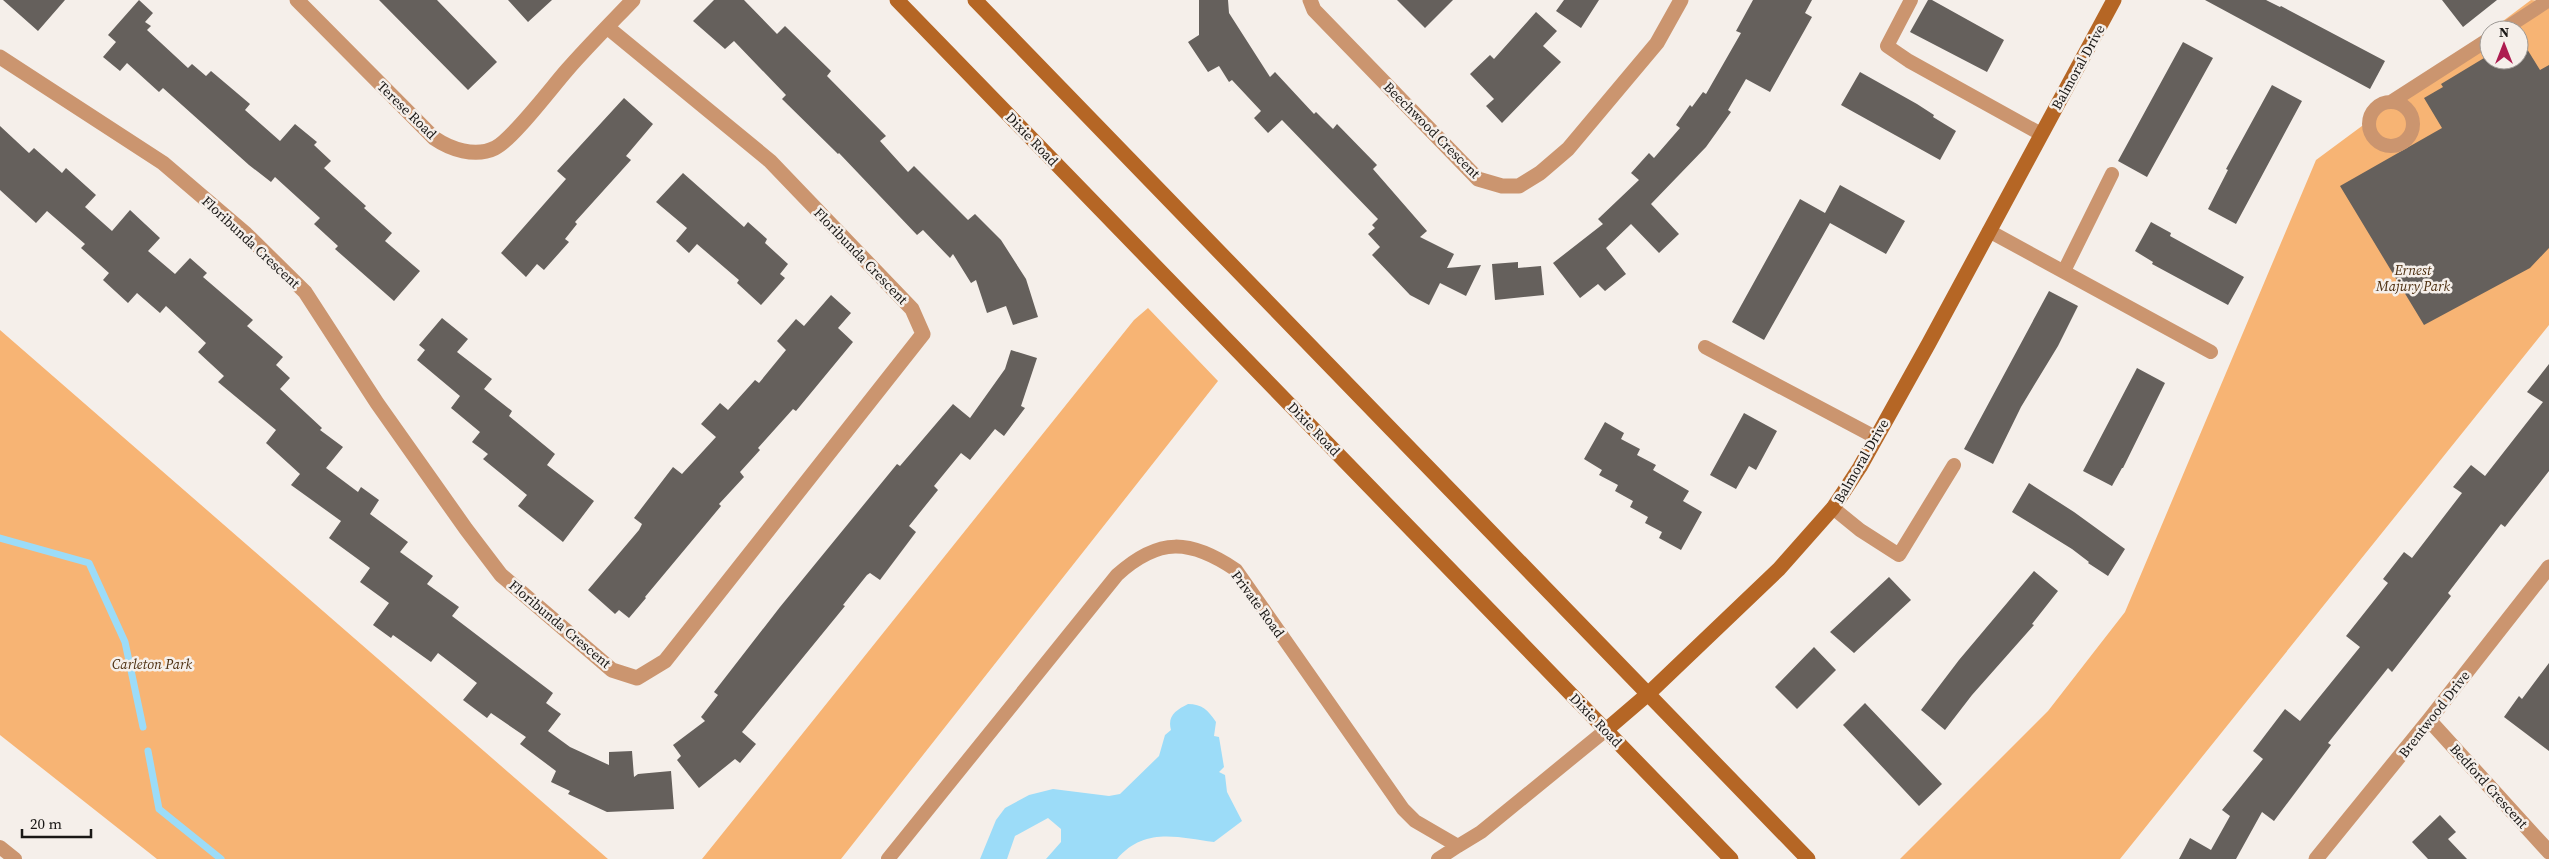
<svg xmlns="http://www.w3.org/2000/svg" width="2549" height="859" viewBox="0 0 2549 859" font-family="'Source Serif 4',serif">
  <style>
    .green { fill: #f7b474 }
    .water { fill: #9cdcf8 }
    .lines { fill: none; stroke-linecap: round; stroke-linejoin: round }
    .stream { stroke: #9cdcf8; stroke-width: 7 }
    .building { fill: #65605c }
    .lane { stroke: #cb956f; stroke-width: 14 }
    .street { stroke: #cb956f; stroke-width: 15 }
    .secondary { stroke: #b56625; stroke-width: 15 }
    .labels { text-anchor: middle; stroke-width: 5; stroke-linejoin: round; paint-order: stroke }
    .street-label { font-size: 14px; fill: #1a1816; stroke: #f5efea }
    .park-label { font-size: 14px; font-style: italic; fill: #4d2f10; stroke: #f5efea }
  </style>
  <rect width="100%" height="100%" fill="#f5efea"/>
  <path class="green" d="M 2531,0 L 2549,2 L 2549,325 L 2120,859 L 1900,859 L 2048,711 L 2125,612 L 2316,160 L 2489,32 L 2489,60 L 2519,60 L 2519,30 L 2491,30 Z
    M 1148,308 L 1218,381 L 841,859 L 702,859 L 1134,320 Z
    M 0,330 L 608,859 L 157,859 L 0,735 Z"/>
  <path class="water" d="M 1188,704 C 1202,704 1208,710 1216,722 L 1214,736 L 1219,737 L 1224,767 L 1219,772 L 1225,775 L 1227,792 L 1242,821 L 1214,842 C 1177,837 1144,827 1117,859 L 1046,859 L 1061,842 L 1061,829 L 1048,818 L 1015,836 L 1007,859 L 980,859 L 996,820 L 1005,808 L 1029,795 L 1053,789 L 1109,796 L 1120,794 L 1159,756 L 1165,735 L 1171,730 C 1167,716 1176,710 1188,704 Z"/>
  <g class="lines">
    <path class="stream" d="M 0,538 L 89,563 L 125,642 L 143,727
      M 148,751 L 159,809 L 221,859"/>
  </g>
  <path class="building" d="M 3,0 L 65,0 L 38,31 Z
    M 139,0 L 153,13 L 145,22 L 151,26 L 147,30 L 188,68 L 192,64 L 206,76 L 211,71 L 250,104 L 245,110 L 280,141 L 295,124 L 317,142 L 314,145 L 331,161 L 324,168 L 366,206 L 364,208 L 392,233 L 385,241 L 420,271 L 394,301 L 335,249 L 338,246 L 314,224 L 320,218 L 275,177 L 271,182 L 249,165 L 163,88 L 159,92 L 127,63 L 120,71 L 103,57 L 116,42 L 108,35 Z
    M 379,0 L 437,0 L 497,62 L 468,90 Z
    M 508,0 L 552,0 L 528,22 Z
    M 714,0 L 744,0 L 777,34 L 785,26 L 831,71 L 827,76 L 886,136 L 880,141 L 908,172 L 914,166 L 968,220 L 975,214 L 1001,240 L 1026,279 L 1038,317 L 1013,325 L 1006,306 L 987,313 L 976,280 L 971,283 L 953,254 L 950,258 L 923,230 L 917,235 L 839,153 L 838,154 L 782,99 L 786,95 L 734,41 L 725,49 L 693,21 Z
    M 1199,0 L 1228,0 L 1229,13 L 1270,77 L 1275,72 L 1314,114 L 1316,112 L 1333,129 L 1337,124 L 1377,165 L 1373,169 L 1427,231 L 1420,237 L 1454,254 L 1447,268 L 1481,265 L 1466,296 L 1440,283 L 1429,305 L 1410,295 L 1372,255 L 1380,247 L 1368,234 L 1375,228 L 1372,225 L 1378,219 L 1282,120 L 1268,133 L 1254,118 L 1261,111 L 1232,80 L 1229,82 L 1219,66 L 1208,72 L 1188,42 L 1199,35 Z
    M 1397,0 L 1453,0 L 1425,28 Z
    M 1564,0 L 1599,0 L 1581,28 L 1556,11 Z
    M 1753,0 L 1812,0 L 1805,13 L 1812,17 L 1770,92 L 1746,79 L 1728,110 L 1731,112 L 1706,147 L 1651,204 L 1679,234 L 1659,253 L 1631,224 L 1606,248 L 1626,274 L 1605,291 L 1598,284 L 1580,298 L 1553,263 L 1603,224 L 1598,219 L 1639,180 L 1631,173 L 1649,153 L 1654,158 L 1680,128 L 1676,125 L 1690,105 L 1692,107 L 1703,92 L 1706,94 L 1741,33 L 1736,31 Z
    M 1928,0 L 1932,0 L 2004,40 L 1987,72 L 1910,32 Z
    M 2205,0 L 2266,0 L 2280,7 L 2281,6 L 2385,61 L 2370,89 Z
    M 2442,0 L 2497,0 L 2463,27 Z
    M 1536,12 L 1557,31 L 1543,46 L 1561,62 L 1502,123 L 1486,106 L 1494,99 L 1470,74 L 1490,55 L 1494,59 Z
    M 2519,36 L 2540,70 L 2549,65 L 2549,248 L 2530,268 L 2424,325 L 2340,186 L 2442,128 L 2424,98 L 2443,87 L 2441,84 L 2489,55 L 2489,60 L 2519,60 Z
    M 2183,42 L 2213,58 L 2147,177 L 2118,161 Z
    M 1860,72 L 1917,104 L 1934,115 L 1933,117 L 1956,131 L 1940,160 L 1841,105 Z
    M 2272,85 L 2302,101 L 2236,224 L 2208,209 L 2228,170 L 2226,169 Z
    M 624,98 L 653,124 L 626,156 L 631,160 L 575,222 L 577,224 L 565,239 L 569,242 L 544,270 L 537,264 L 526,277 L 501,253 L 566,179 L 557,171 Z
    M 0,126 L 29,153 L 34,148 L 62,173 L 66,168 L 96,195 L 85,207 L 112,231 L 130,210 L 160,238 L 148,251 L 175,274 L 190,258 L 207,273 L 203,277 L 253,320 L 247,326 L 283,357 L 276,365 L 290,378 L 280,389 L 322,428 L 320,430 L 343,447 L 326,468 L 358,492 L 361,487 L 379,500 L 370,514 L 408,542 L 400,552 L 433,576 L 427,584 L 459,607 L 452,616 L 553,693 L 546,703 L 561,714 L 548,731 L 570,747 L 609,765 L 609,752 L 632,751 L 634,777 L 638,774 L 671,771 L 674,809 L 607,812 L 568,794 L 570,791 L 551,782 L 556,771 L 520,744 L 526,737 L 491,713 L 487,718 L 463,700 L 477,683 L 438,653 L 431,662 L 393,635 L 391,638 L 373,625 L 389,603 L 360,582 L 370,568 L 329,538 L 341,521 L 291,485 L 300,474 L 266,443 L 276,430 L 218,382 L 224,376 L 198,352 L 206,343 L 166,306 L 160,313 L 137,293 L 128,303 L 103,280 L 109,273 L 81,248 L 85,244 L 47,211 L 36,223 L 0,190 Z
    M 683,173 L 744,227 L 748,222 L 767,239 L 765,243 L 788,264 L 780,274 L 785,278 L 761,305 L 737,283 L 739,280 L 697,244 L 689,253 L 676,241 L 687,228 L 656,202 Z
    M 1840,185 L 1905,221 L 1886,254 L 1830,223 L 1764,340 L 1732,322 L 1800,199 L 1825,213 Z
    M 2151,222 L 2171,233 L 2170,236 L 2244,277 L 2228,305 L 2152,264 L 2153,262 L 2135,251 Z
    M 1518,262 L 1518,268 L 1541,266 L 1544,295 L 1495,300 L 1492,264 Z
    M 2049,291 L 2078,306 L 2058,346 L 2021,407 L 1993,464 L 1964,449 Z
    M 831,295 L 851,313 L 838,328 L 853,342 L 796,411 L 793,409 L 758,448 L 760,450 L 740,472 L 744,477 L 719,504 L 721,506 L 645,597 L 646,598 L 629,618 L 619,610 L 615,614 L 588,590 L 639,530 L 642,524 L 634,518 L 673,467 L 682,474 L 716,437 L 701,424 L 720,403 L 728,410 L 755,380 L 759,383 L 786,350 L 777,341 L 796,319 L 804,326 Z
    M 442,318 L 468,339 L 457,352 L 492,379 L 484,389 L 512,411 L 509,416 L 555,454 L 547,465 L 594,501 L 563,542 L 518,506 L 527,495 L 483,459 L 488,454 L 472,442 L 480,432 L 451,408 L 460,396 L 417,360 L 425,350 L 419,345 Z
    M 1011,350 L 1037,358 L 1021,406 L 1025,408 L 1004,436 L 995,429 L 970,460 L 961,453 L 934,486 L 938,490 L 909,526 L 916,532 L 880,580 L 870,573 L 867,575 L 843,605 L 845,606 L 742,732 L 756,744 L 740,763 L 735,759 L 699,788 L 677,760 L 681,756 L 673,745 L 705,721 L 701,717 L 718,695 L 714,692 L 780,607 L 897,464 L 900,466 L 953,404 L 970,418 L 1005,369 Z
    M 2549,364 L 2549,471 L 2505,527 L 2501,524 L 2448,593 L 2451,596 L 2392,672 L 2388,668 L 2328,743 L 2331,745 L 2274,821 L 2262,812 L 2236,859 L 2179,859 L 2190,838 L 2211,850 L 2230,816 L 2222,810 L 2263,759 L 2253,751 L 2285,709 L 2300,721 L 2360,647 L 2346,636 L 2388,583 L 2383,579 L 2404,552 L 2412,558 L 2462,493 L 2453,487 L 2471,465 L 2485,476 L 2543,402 L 2527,392 Z
    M 2137,368 L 2165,383 L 2123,468 L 2122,468 L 2112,486 L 2083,471 Z
    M 1744,413 L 1777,431 L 1756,470 L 1749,466 L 1736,489 L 1710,475 Z
    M 1605,422 L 1624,433 L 1621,439 L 1640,449 L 1637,455 L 1656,465 L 1653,470 L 1689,491 L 1683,501 L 1702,512 L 1681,550 L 1659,538 L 1662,532 L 1645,523 L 1648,517 L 1630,507 L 1633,501 L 1615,491 L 1618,485 L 1599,475 L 1602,470 L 1584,459 Z
    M 2029,483 L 2074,512 L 2125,549 L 2108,576 L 2088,563 L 2089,562 L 2072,549 L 2012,512 Z
    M 2034,571 L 2058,591 L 2032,624 L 2034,625 L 1972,695 L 1945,730 L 1921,710 L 1959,660 Z
    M 1889,577 L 1911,600 L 1854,653 L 1830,632 Z
    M 1814,647 L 1836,670 L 1797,709 L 1775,687 Z
    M 2549,663 L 2549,751 L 2504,717 L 2519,696 L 2522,699 Z
    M 1865,703 L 1942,784 L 1919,806 L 1843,725 Z
    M 2440,815 L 2456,832 L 2448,839 L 2467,859 L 2428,859 L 2412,842 Z"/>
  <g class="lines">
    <path class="lane" d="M 1911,0 L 1887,46 L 1909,61 L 2041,134
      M 2503,30 L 2549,0
      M 2391,102 L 2489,39
      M2369 124a22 22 0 1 1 44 0a22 22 0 1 1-44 0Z
      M 1989,231 L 2211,352
      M 2064,271 L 2112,174
      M 1705,347 L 1875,437
      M 1833,508 L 1860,530 L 1899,555 L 1954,465
      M 0,847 L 15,859
      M 888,859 L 1117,575 C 1159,537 1190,539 1236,570 L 1403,809 L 1415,821 L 1458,846 L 1481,832 L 1606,730
      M 1438,859 L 1458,846"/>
    <path class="street" d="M 297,0 L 434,138 C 450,149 475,158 495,148 C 512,140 552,87 567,70 C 588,46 611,23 633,0
      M 1310,0 L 1314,10 L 1478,179 L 1502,186 L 1519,186 L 1540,173 L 1568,149 L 1657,43 L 1681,0
      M 0,57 L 163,163 L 246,234 L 305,292 L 377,403 L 466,529 L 501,575 L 612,670 L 637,678 L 665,661 L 923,334 L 912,309 L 770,161 L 607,27
      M 2429,720 L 2549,852
      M 2316,859 L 2429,720 L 2549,567"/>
    <path class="secondary" d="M 897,0 L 1731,859
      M 975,0 L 1808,859
      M 1606,730 L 1648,694 L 1779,569 L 1833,508 L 1860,467 L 1929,343 L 2114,0"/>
  </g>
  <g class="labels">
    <g class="street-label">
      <text transform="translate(2078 67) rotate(-61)" y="5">Balmoral Drive</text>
      <text transform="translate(407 110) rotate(44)" y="5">Terese Road</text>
      <text transform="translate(1432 130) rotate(45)" y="5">Beechwood Crescent</text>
      <text transform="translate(1032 139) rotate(46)" y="5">Dixie Road</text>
      <text transform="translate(251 242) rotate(43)" y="5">Floribunda Crescent</text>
      <text transform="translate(861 256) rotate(46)" y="5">Floribunda Crescent</text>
      <text transform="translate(1314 429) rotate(46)" y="5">Dixie Road</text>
      <text transform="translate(1861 461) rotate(-60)" y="5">Balmoral Drive</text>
      <text transform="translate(1258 604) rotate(54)" y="5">Private Road</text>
      <text transform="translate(560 624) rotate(40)" y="5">Floribunda Crescent</text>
      <text transform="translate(2434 714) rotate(-52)" y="5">Brentwood Drive</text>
      <text transform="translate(1596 720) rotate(46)" y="5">Dixie Road</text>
      <text transform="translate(2489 786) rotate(48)" y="5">Bedford Crescent</text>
    </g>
    <g class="park-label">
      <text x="2413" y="275">Ernest<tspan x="2413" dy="16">Majury Park</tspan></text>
      <text x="152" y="669">Carleton Park</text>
    </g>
  </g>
  <g transform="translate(2504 45)"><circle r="24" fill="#f5efea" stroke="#9d9995"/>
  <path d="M0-4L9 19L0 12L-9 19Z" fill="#ad1c50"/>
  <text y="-8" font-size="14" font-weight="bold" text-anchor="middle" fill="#1a1816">N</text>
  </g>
  <path d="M22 829v8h69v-8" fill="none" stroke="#1a1816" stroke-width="2.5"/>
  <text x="30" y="829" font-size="15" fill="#1a1816" stroke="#f5efea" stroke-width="4" paint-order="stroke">20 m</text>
</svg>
